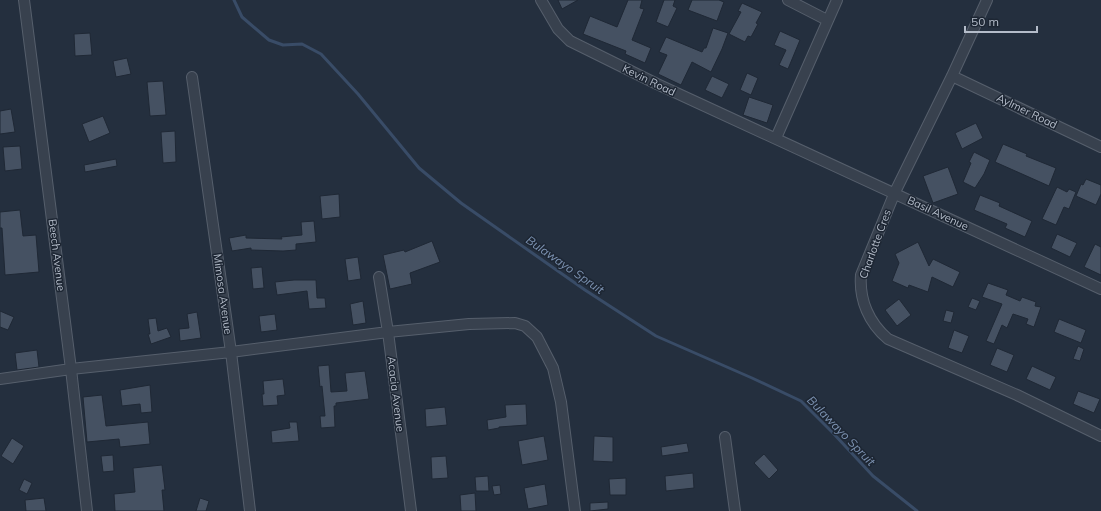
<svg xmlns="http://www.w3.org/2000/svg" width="1101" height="511" viewBox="0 0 1101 511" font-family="Mulish,sans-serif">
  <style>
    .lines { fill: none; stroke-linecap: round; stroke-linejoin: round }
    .stream { stroke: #394c67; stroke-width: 3 }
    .building { fill: #455162; stroke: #1f2835 }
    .minor-casing { stroke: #565f6c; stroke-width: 12 }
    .minor { stroke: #38414e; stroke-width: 10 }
    .labels { text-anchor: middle; stroke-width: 3; stroke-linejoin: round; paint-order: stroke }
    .street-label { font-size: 11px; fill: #b4bcc9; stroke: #1d2633 }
    .water-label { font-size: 12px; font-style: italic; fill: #7c92b1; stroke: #1d2633 }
  </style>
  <rect width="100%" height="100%" fill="#242f3e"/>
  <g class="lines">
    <path class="stream" d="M 234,0 L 242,17 L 269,40 L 283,45 L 302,44 L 321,54 L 358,94 L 419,168 L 461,203 L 585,290 L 656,336 L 752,378 L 801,401 L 833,433 L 873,476 L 917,511"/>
  </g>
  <path class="building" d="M 558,0 L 578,0 L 562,9 Z
    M 628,0 L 642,0 L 640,8 L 644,9 L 632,40 L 651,48 L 645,63 L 625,54 L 626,51 L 583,34 L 590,16 L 617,27 Z
    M 664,0 L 675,0 L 673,6 L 677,8 L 668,27 L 656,22 Z
    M 692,0 L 719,0 L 724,2 L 717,21 L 688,10 Z
    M 742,3 L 762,12 L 756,23 L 758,24 L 751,37 L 748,36 L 745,42 L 729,34 L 741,12 L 738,11 Z
    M 713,28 L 728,33 L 722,49 L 711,72 L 692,62 L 681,85 L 658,74 L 667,55 L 659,52 L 666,37 L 702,52 L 704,48 L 706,48 Z
    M 780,31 L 800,40 L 788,69 L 779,65 L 786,50 L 774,45 Z
    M 90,33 L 92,55 L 75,56 L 74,34 Z
    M 127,58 L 131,74 L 116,77 L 113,61 Z
    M 747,73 L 758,78 L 751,95 L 740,90 Z
    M 712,76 L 729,84 L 722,98 L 705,90 Z
    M 163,81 L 166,115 L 150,116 L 147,82 Z
    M 749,97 L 773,105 L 767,123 L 743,115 Z
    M 11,109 L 15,132 L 0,134 L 0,111 Z
    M 103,116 L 110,133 L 89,142 L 82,124 Z
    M 976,123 L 983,138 L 962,149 L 955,133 Z
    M 175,131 L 176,162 L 163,163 L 161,132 Z
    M 1003,144 L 1027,154 L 1026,156 L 1056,168 L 1049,186 L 995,162 Z
    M 20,146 L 22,169 L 5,171 L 3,147 Z
    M 974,152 L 990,160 L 984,174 L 975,188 L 963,182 L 971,163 L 969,162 Z
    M 116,159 L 117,166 L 85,172 L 84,165 Z
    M 948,167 L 958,194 L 933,203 L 923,176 Z
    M 1086,179 L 1101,185 L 1101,194 L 1096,205 L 1076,196 L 1081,184 L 1083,185 Z
    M 1057,187 L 1067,192 L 1069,189 L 1076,192 L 1069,209 L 1064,207 L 1056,225 L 1042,219 Z
    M 339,194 L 340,217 L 322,219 L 320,196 Z
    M 980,195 L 1000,203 L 999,206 L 1032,221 L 1025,237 L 1005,228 L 1007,224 L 974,210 Z
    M 20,210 L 23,236 L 36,235 L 39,272 L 5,275 L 2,228 L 0,228 L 0,212 Z
    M 314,221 L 316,242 L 296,244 L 296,250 L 283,251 L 251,250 L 251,248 L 232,251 L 229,238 L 246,235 L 246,238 L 282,239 L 281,237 L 302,235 L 301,222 Z
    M 1057,234 L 1077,243 L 1070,257 L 1051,248 Z
    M 432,241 L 440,262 L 410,273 L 412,284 L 390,289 L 383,255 L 404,250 L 405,252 Z
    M 918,242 L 929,266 L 933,259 L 960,272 L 953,287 L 932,277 L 928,292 L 909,285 L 908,288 L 892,281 L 899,263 L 895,254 Z
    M 1095,244 L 1101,247 L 1101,275 L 1084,267 Z
    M 358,257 L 361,279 L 348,281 L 345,259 Z
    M 262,267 L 264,288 L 253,289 L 251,268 Z
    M 294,280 L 316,280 L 317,298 L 325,298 L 326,308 L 309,309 L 307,291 L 277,295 L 275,282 Z
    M 988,283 L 1008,290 L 1006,295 L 1020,301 L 1022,297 L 1036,302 L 1035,306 L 1041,307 L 1034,327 L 1026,324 L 1028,319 L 1013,314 L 1007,328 L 1002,325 L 994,344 L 986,341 L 1002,304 L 982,297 Z
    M 972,298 L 980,301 L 976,310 L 968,307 Z
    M 899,299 L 911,315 L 897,326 L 885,310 Z
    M 363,301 L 366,323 L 353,325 L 350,304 Z
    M 946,310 L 954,312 L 951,323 L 943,321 Z
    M 0,311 L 14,317 L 8,330 L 0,327 Z
    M 197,312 L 201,338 L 180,341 L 179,329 L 189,328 L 187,314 Z
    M 275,314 L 277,330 L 261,332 L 259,316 Z
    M 156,318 L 158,331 L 167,328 L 171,337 L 151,344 L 148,334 L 150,334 L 148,319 Z
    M 1059,319 L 1086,330 L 1081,343 L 1054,332 Z
    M 954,330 L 969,336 L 962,353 L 948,348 Z
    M 1078,346 L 1084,349 L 1080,361 L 1073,359 Z
    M 997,348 L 1014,355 L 1007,372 L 990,365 Z
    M 37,350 L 39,367 L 17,370 L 15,353 Z
    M 329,365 L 331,392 L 347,391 L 345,373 L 365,371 L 369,399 L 336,403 L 336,406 L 334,406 L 335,427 L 321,428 L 320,416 L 325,416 L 322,386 L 320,387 L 318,366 Z
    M 1032,366 L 1056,377 L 1050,390 L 1026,379 Z
    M 283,379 L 285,395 L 277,396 L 278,405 L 263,406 L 262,394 L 264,394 L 263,381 Z
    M 150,385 L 152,412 L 141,413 L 140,404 L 122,406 L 120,390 Z
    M 1078,391 L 1100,399 L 1094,413 L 1073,404 Z
    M 102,395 L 106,426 L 148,422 L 150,444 L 120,447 L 119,439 L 87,442 L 83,397 Z
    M 526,404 L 527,425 L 499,427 L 499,428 L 488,430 L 487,420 L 506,417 L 505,405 Z
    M 445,407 L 447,425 L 426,427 L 425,409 Z
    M 289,422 L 297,422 L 299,441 L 272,443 L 271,431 L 290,428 Z
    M 544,436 L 548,460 L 522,465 L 518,441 Z
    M 594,436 L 613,437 L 613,462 L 593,461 Z
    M 12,438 L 24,446 L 13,464 L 1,456 Z
    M 687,443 L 689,452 L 662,456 L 661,447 Z
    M 764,454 L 778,470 L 769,479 L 754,463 Z
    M 113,455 L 114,471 L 103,472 L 101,456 Z
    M 446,456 L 448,478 L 432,479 L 431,457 Z
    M 162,465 L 165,490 L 162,490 L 164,511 L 115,511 L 114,494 L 135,492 L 133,468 Z
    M 693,473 L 694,488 L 666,491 L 665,476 Z
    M 488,476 L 489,491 L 476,491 L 475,477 Z
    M 626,478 L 626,495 L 610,495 L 609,479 Z
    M 24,479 L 32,483 L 27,494 L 19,490 Z
    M 545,484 L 548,505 L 528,509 L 524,488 Z
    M 500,485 L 501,494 L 494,495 L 492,486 Z
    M 475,493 L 476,511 L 461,511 L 460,495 Z
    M 44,498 L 46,511 L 26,511 L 25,500 Z
    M 200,498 L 209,501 L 206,511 L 196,511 Z
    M 608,502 L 608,509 L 590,511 L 590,503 Z"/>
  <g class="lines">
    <defs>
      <path id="minor" d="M 24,0 L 71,369 L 87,511
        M 541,0 L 558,29 L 570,41 L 657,84 L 1101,289
        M 788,0 L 827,20
        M 987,0 L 952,76 L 895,192 L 861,275 C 859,300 869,323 888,339 L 1017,395 L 1101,436
        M 952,76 L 1101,147
        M 192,77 L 231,352 L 250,511
        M 776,138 L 837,0
        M 379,277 L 388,332 L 411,511
        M 0,379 L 71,369 L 231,352 L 388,332 L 469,324 L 515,323 L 525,326 L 537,337 L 553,368 L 561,402 L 575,511
        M 725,437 L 735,511"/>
    </defs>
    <use href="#minor" class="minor-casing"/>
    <use href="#minor" class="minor"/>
  </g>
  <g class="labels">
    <g class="street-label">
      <text transform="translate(649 80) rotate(26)" y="4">Kevin Road</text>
      <text transform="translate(1027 111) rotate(26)" y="4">Aylmer Road</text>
      <text transform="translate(938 213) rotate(25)" y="4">Basil Avenue</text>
      <text transform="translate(875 244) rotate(-70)" y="4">Charlotte Cres</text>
      <text transform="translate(57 255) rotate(83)" y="4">Beech Avenue</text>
      <text transform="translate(223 294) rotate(82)" y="4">Mimosa Avenue</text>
      <text transform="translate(396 394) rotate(83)" y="4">Acacia Avenue</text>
    </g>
    <g class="water-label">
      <text transform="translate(565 265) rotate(35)" y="4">Bulawayo Spruit</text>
      <text transform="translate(841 431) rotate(46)" y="4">Bulawayo Spruit</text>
    </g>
  </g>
  <path d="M965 26v6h72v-6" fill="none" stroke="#b4bcc9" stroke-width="2"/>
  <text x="971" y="26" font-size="12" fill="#b4bcc9" stroke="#1d2633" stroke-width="3" paint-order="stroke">50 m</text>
</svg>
